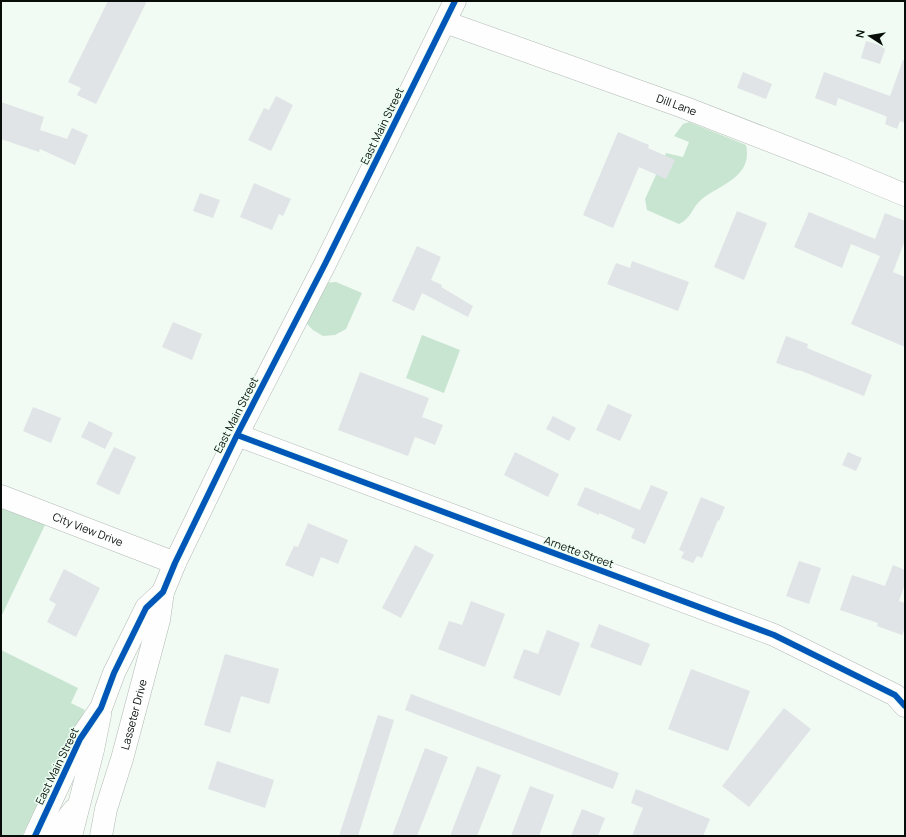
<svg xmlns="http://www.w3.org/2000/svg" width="906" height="837" viewBox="0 0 906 837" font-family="Manrope,sans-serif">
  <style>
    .green { fill: #c8e5d1 }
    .building { fill: #e0e4e7 }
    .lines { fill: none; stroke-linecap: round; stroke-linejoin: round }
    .minor-casing { stroke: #b3bab5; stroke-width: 23 }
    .minor { stroke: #fdfefd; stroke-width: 22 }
    .cycleway-casing { stroke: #edfef2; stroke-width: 8 }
    .cycleway { stroke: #0057b8; stroke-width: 6 }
    .labels { text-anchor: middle; stroke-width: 3; stroke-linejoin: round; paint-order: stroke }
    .street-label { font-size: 11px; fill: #080d0a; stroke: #edfef2 }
  </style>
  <rect width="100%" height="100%" fill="#f1faf3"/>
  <path class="green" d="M 689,122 L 746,145 C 753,177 721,184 702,199 C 692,207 691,219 679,224 L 647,210 L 645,199 L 666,153 L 683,157 L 689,142 L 674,136 L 683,124 Z
    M 336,282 L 362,293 L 346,329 L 335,335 L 323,336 L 313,330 L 305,322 L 323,283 Z
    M 422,335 L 460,350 L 444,393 L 406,378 Z
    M 1,506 L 45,525 L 1,617 Z
    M 1,650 L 78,688 L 71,703 L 85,710 L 22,836 L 1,836 Z"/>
  <path class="building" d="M 108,1 L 147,1 L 96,104 L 77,95 L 81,88 L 68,82 Z
    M 866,41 L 886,47 L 880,64 L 861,58 Z
    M 903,60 L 905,60 L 905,123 L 900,121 L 897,129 L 885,124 L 887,117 L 883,115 L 838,98 L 836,106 L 815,98 L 824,72 L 890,96 Z
    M 743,72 L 772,84 L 766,99 L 737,88 Z
    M 276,96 L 293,105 L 271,151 L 248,140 L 264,108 L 269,110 Z
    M 1,102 L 44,117 L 40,130 L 67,139 L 72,128 L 88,135 L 75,165 L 40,149 L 39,152 L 1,139 Z
    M 618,132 L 649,145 L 648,148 L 675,160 L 666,179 L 639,167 L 613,228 L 583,215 Z
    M 254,183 L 291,199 L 283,216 L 279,214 L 272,230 L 240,217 Z
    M 200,193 L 220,200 L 213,218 L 193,211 Z
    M 737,211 L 767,223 L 744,280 L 714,267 Z
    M 809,212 L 875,239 L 885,213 L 905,221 L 905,240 L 893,272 L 905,277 L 905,347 L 851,324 L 880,256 L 851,244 L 842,268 L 794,247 Z
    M 417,246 L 441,257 L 431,280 L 442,285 L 441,287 L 473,306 L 468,317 L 422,293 L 414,311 L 392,301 Z
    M 632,261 L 689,282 L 678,311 L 607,284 L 616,263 L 630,268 Z
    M 173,322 L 202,334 L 192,360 L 162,347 Z
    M 786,336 L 808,344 L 807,348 L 872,375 L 864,396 L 799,370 L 799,371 L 776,363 Z
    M 360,372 L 429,398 L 422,417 L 443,425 L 435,445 L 415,437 L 408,456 L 338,430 Z
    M 608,404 L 632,415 L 620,441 L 596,430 Z
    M 33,407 L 61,418 L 51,443 L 23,431 Z
    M 553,416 L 576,428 L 569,441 L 546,429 Z
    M 89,421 L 113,433 L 105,449 L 81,437 Z
    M 114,447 L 136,457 L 119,495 L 96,484 Z
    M 515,452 L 559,474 L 548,497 L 504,475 Z
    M 848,452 L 862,458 L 856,471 L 842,465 Z
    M 651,485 L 668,492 L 645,544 L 631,538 L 635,529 L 599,513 L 599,515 L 577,505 L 585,487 L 640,510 Z
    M 701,497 L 725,507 L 719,521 L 718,520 L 702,558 L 697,556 L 693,563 L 681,558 L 684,552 L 679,550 Z
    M 308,523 L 348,540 L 338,564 L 321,557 L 313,577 L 285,565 L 294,546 L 298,547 Z
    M 415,545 L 434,555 L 401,618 L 382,608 Z
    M 799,561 L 821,568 L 809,604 L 786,596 Z
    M 893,565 L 905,570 L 905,584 L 899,601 L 905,603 L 905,628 L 902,635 L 877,626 L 878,623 L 840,610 L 852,575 L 885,586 Z
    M 64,569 L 100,588 L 76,637 L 47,622 L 56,604 L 49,600 Z
    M 471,601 L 505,614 L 485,667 L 438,649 L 449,621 L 462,625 Z
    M 599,624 L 650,644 L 641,666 L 590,647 Z
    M 547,630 L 580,643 L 560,696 L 513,678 L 524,649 L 538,654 Z
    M 225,654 L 279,669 L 269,704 L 241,696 L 230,733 L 204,725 Z
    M 691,669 L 750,691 L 728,751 L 668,729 Z
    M 411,694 L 619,773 L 613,789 L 405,710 Z
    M 784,708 L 811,729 L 749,807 L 722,786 Z
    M 378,715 L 394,720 L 358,836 L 339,836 Z
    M 425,748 L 448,757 L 417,836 L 392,836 Z
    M 217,761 L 274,780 L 265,808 L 208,789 Z
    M 477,766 L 501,775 L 477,836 L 450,836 Z
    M 530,786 L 554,795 L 539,836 L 511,836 Z
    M 636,789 L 710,819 L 703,836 L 632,836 L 643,808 L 631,803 Z
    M 582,809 L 605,818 L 598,836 L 571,836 Z"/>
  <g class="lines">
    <defs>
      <g id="minor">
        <path id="s1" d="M 445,22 L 683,107 L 835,166 L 905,195"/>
        <path d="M 237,435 L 774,635 L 895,695 L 905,706"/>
        <path id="s2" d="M 1,496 L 175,563"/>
        <path d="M 35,836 L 80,739 L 101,708 L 114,673 L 146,608 L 163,592 L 175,563 L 237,435 L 325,264 L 455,1"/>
        <path d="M 53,836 L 74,810"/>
        <path d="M 71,836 L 93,750 L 100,715"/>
        <path id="s3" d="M 101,836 L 106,809 L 122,759 L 159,620 L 163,592"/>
      </g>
    </defs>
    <use href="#minor" class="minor-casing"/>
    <use href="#minor" class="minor"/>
    <defs>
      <path id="cycleway" d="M 237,435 L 774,635 L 895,695 L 905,706
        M 35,836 L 80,739 L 101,708 L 114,673 L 146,608 L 163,592 L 175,563 L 237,435 L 325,264 L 455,1"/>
    </defs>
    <use href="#cycleway" class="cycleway-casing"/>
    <use href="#cycleway" class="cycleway"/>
  </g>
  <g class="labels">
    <g class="street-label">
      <text dy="4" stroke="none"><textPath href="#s1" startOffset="246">Dill Lane</textPath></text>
      <text transform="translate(382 126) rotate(-64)" y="4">East Main Street</text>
      <text transform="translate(236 415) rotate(-63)" y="4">East Main Street</text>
      <text dy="4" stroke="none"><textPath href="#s2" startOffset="93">City View Drive</textPath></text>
      <text transform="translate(579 552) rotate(20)" y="4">Arnette Street</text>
      <text dy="4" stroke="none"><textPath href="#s3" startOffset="126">Lasseter Drive</textPath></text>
      <text transform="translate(57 766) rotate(-64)" y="4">East Main Street</text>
    </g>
  </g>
  <rect width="906" height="837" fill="none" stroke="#080d0a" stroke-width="4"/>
  <g transform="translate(870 36) rotate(282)" stroke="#edfef2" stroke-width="3" paint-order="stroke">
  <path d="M0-3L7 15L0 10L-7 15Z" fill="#080d0a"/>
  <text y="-6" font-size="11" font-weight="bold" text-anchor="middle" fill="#080d0a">N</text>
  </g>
</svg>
